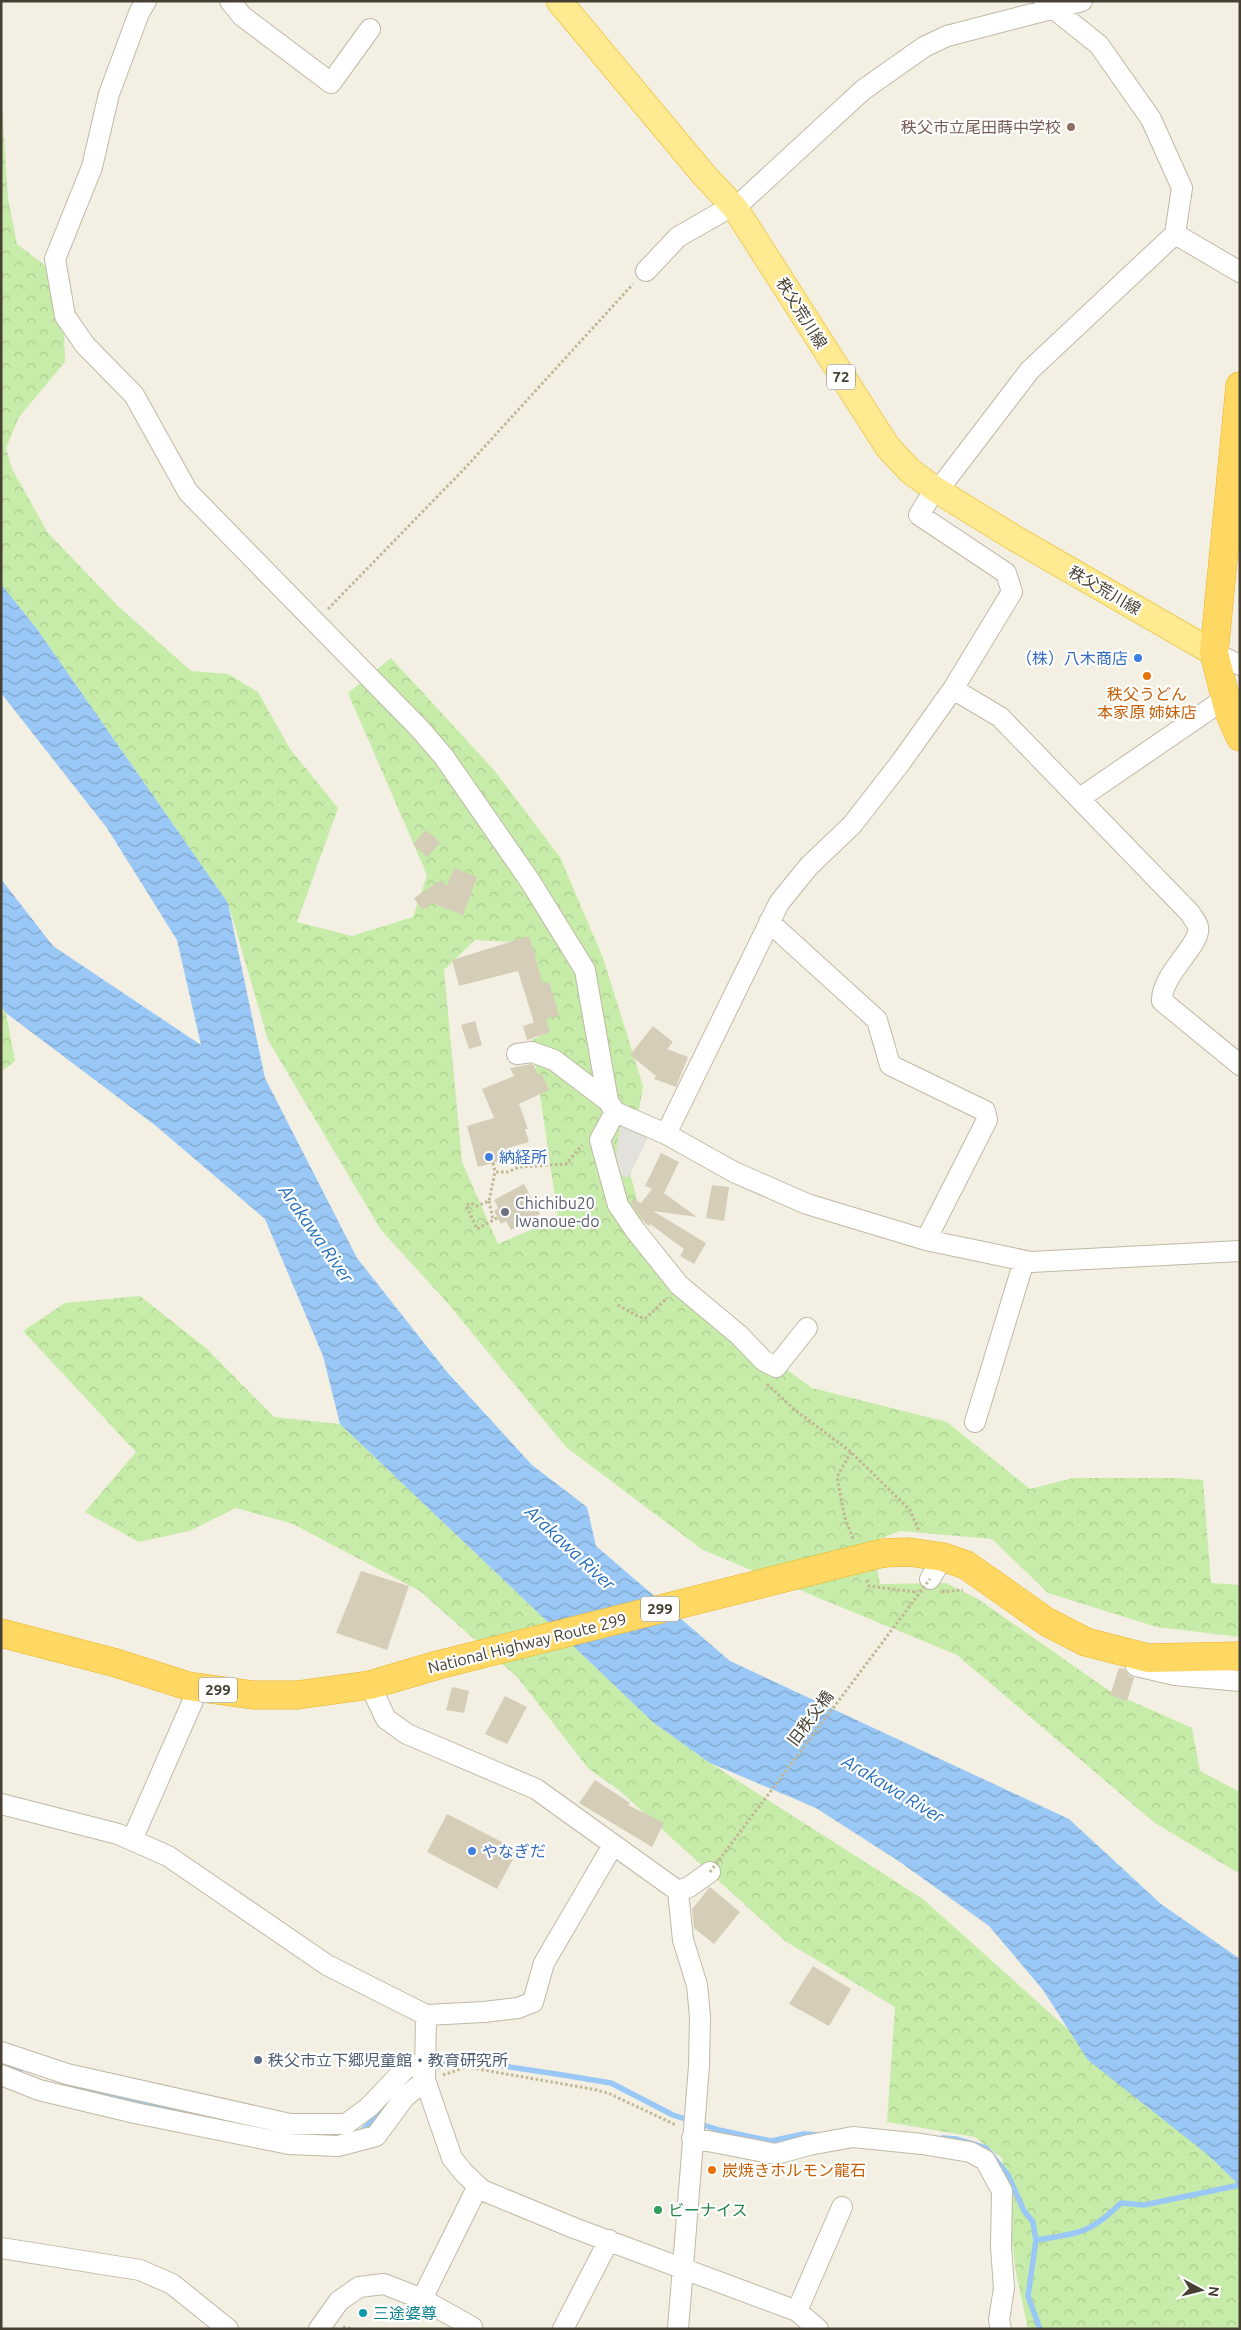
<svg xmlns="http://www.w3.org/2000/svg" width="1241" height="2330" viewBox="0 0 1241 2330" font-family="Ubuntu,'Noto Sans JP',sans-serif">
  <style>
    .forest { fill: url(#forest-crowns); fill-rule: evenodd }
    .parking { fill: #e3e1dc }
    .water { fill: url(#water-waves) }
    .lines { fill: none; stroke-linecap: round; stroke-linejoin: round }
    .stream { stroke: #9ac8f6; stroke-width: 5.5 }
    .building { fill: #d6cdb8 }
    .minor-casing { stroke: #bfb9a5; stroke-width: 22 }
    .major-casing { stroke: #edcd57; stroke-width: 27 }
    .highway-casing { stroke: #eab327; stroke-width: 29 }
    .path { stroke: #c2b695; stroke-width: 3; stroke-dasharray: 2.5 2.5; stroke-linecap: butt }
    .minor { stroke: #fff; stroke-width: 20 }
    .major { stroke: #ffe991; stroke-width: 25 }
    .highway { stroke: #ffd863; stroke-width: 28 }
    .highway-bridge-casing { stroke: #eab327; stroke-width: 29; stroke-linecap: butt }
    .path-bridge { stroke: #c2b695; stroke-width: 3; stroke-dasharray: 2.5 2.5; stroke-linecap: butt }
    .highway-bridge { stroke: #ffd863; stroke-width: 28 }
    .education-dot { fill: #8d6e63; stroke: #fff; stroke-width: 2 }
    .shop-dot { fill: #3f7fe0; stroke: #fff; stroke-width: 2 }
    .food-dot { fill: #e8710a; stroke: #fff; stroke-width: 2 }
    .worship-dot { fill: #6b7280; stroke: #fff; stroke-width: 2 }
    .service-dot { fill: #5c6f8a; stroke: #fff; stroke-width: 2 }
    .leisure-dot { fill: #2e9e5b; stroke: #fff; stroke-width: 2 }
    .culture-dot { fill: #0f9aa8; stroke: #fff; stroke-width: 2 }
    .labels { text-anchor: middle; stroke-width: 4.5; stroke-linejoin: round; paint-order: stroke }
    .shield { fill: #fff; stroke: #7e7970; stroke-width: 1 }
    .shield-label { font-size: 15px; font-weight: bold; fill: #464033 }
    .education-label { font-size: 16px; fill: #785e54; stroke: #fff; text-anchor: end }
    .street-label { font-size: 16px; fill: #464033; stroke: #fff }
    .shop-label { font-size: 16px; fill: #366cbe; stroke: #fff; text-anchor: start }
    .food-label { font-size: 16px; fill: #c56008; stroke: #fff }
    .worship-label { font-size: 16px; fill: #5b616d; stroke: #fff; text-anchor: start }
    .service-label { font-size: 16px; fill: #4e5e75; stroke: #fff; text-anchor: start }
    .leisure-label { font-size: 16px; fill: #27864d; stroke: #fff; text-anchor: start }
    .culture-label { font-size: 16px; fill: #0d838f; stroke: #fff; text-anchor: start }
    .water-label { font-size: 18px; font-style: italic; fill: #246eba; stroke: #fff }
  </style>
  <defs>
    <pattern id="forest-crowns" width="20" height="18" patternUnits="userSpaceOnUse" patternTransform="scale(1.25)"><rect width="20" height="18" fill="#c7eba8"/><path d="M2 6a3 3 0 1 1 6 0M12 15a3 3 0 1 1 6 0" fill="none" stroke="#accb91"/></pattern>
    <pattern id="water-waves" width="16" height="10" patternUnits="userSpaceOnUse" patternTransform="scale(1.25)"><rect width="16" height="10" fill="#9ac8f6"/><path d="M0 5q4-4 8 0t8 0" fill="none" stroke="#7fa4c8"/></pattern>
  </defs>
  <rect width="100%" height="100%" fill="#f3f0e3"/>
  <path class="forest" d="M 1,91 L 8,199 L 17,244 L 47,267 L 64,331 L 65,362 L 19,417 L 6,448 L 12,469 L 48,533 L 118,606 L 191,671 L 228,674 L 258,692 L 290,749 L 338,808 L 297,922 L 352,936 L 413,917 L 427,875 L 348,693 L 391,658 L 494,770 L 560,857 L 603,958 L 643,1086 L 629,1169 L 657,1276 L 812,1388 L 947,1422 L 1030,1489 L 1073,1478 L 1175,1478 L 1203,1480 L 1211,1583 L 1240,1585 L 1240,1637 L 1157,1627 L 1048,1593 L 992,1539 L 900,1531 L 872,1542 L 880,1584 L 946,1583 L 978,1599 L 1111,1692 L 1192,1728 L 1200,1771 L 1240,1792 L 1240,1874 L 1155,1823 L 957,1655 L 703,1550 L 566,1447 L 445,1300 L 381,1230 L 268,1040 L 228,903 L 37,629 L 1,584 ZM 475,940 L 518,942 L 548,1032 L 532,1040 L 558,1218 L 498,1244 L 462,1162 L 444,970 Z
    M 1,1005 L 6,1013 L 15,1061 L 1,1072 Z
    M 140,1296 L 207,1349 L 274,1417 L 340,1424 L 654,1723 L 710,1763 L 923,1899 L 1209,2156 L 1240,2186 L 1240,2329 L 1028,2329 L 1016,2273 L 1002,2158 L 975,2137 L 887,2122 L 895,2007 L 785,1941 L 620,1791 L 588,1768 L 518,1678 L 420,1591 L 293,1524 L 236,1508 L 189,1531 L 139,1542 L 85,1512 L 136,1452 L 23,1331 L 65,1303 Z"/>
  <path class="parking" d="M 620,1126 L 648,1137 L 628,1178 L 621,1175 L 616,1154 Z"/>
  <path class="water" d="M 1,584 L 37,629 L 228,903 L 265,1078 L 357,1258 L 447,1372 L 532,1465 L 587,1507 L 596,1546 L 730,1661 L 1069,1819 L 1161,1904 L 1240,1959 L 1240,2186 L 1208,2155 L 1088,2060 L 1043,1990 L 989,1926 L 900,1862 L 816,1808 L 710,1763 L 654,1723 L 340,1424 L 323,1356 L 265,1219 L 156,1126 L 6,1013 L 1,1006 L 1,879 L 53,946 L 201,1045 L 177,940 L 107,828 L 1,693 Z"/>
  <g class="lines">
    <path class="stream" d="M 1,2063 L 21,2069
      M 430,2068 L 464,2060 L 563,2075 L 611,2083 L 673,2115 L 719,2130 L 771,2141 L 804,2134 L 819,2135
      M 70,2084 L 197,2115
      M 359,2132 L 362,2131 L 383,2110
      M 294,2134 L 345,2133
      M 942,2138 L 956,2139 L 986,2148 L 1008,2175 L 1024,2211 L 1033,2222 L 1036,2240
      M 1040,2329 L 1028,2296 L 1036,2240 C 1079,2233 1088,2235 1121,2203 L 1144,2205 L 1240,2185"/>
  </g>
  <path class="building" d="M 426,830 L 440,843 L 427,857 L 413,844 Z
    M 454,868 L 477,877 L 463,915 L 432,903 L 422,910 L 414,898 L 441,880 L 447,886 Z
    M 529,936 L 543,984 L 549,982 L 559,1015 L 534,1023 L 518,971 L 459,986 L 452,960 Z
    M 546,1019 L 550,1032 L 527,1040 L 523,1026 Z
    M 475,1021 L 482,1045 L 469,1049 L 461,1025 Z
    M 653,1026 L 673,1042 L 667,1049 L 688,1057 L 676,1087 L 654,1079 L 656,1076 L 630,1055 Z
    M 531,1064 L 534,1065 L 538,1075 L 541,1073 L 549,1090 L 519,1104 L 528,1129 L 525,1129 L 529,1142 L 508,1148 L 506,1151 L 507,1159 L 478,1167 L 467,1126 L 494,1118 L 482,1089 L 514,1076 L 510,1068 Z
    M 661,1153 L 679,1162 L 664,1193 L 697,1217 L 653,1211 L 706,1243 L 694,1264 L 680,1256 L 684,1249 L 650,1224 L 649,1226 L 645,1223 L 631,1203 L 633,1199 L 641,1203 L 652,1189 L 645,1186 Z
    M 524,1184 L 540,1214 L 511,1230 L 506,1221 L 501,1224 L 494,1211 L 498,1208 L 494,1200 Z
    M 712,1185 L 729,1187 L 724,1221 L 706,1218 Z
    M 361,1571 L 409,1586 L 387,1650 L 336,1633 Z
    M 1119,1668 L 1125,1669 L 1128,1675 L 1134,1678 L 1127,1701 L 1110,1695 Z
    M 452,1687 L 469,1691 L 464,1713 L 446,1710 Z
    M 505,1696 L 527,1707 L 507,1744 L 485,1734 Z
    M 595,1780 L 630,1803 L 628,1805 L 664,1823 L 652,1847 L 579,1803 Z
    M 447,1814 L 518,1850 L 497,1889 L 427,1852 Z
    M 710,1887 L 740,1912 L 714,1944 L 694,1928 L 692,1909 Z
    M 813,1966 L 851,1989 L 829,2026 L 789,2004 Z"/>
  <g class="lines">
    <defs>
      <path id="minor" d="M 146,1 L 139,13 L 109,94 L 92,167 L 55,259 L 65,316 L 85,345 L 134,395 L 188,492 L 420,729 L 444,757 L 530,881 L 585,970 L 608,1101 L 615,1112 L 666,1134 L 734,1172 L 807,1204 L 926,1240 L 1031,1262 L 1240,1251
        M 230,1 L 242,16 L 331,83 L 370,29
        M 735,208 L 863,90 L 924,47 L 947,36 L 1082,1
        M 1175,234 L 1240,272
        M 646,271 L 678,237 L 732,206
        M 1214,653 L 1240,665
        M 953,689 L 1000,717 L 1190,913 C 1192,917 1197,922 1198,927 C 1202,944 1161,974 1162,1001 L 1240,1065
        M 1080,798 L 1226,698
        M 769,922 L 877,1020 L 890,1065 L 985,1111 L 987,1120 L 926,1240
        M 517,1054 L 532,1052 L 554,1060 L 608,1101
        M 615,1112 L 600,1140 L 618,1205 L 635,1230 L 679,1285 L 739,1335 L 764,1361 L 776,1367 L 807,1328
        M 666,1134 L 779,903 L 809,866 L 852,825 L 901,762 L 953,689 L 1012,592 L 1006,573 L 919,515 L 935,489 L 945,481 L 1030,370 L 1175,234 L 1182,188 L 1151,119 L 1099,45 L 1044,1
        M 975,1422 L 1024,1261
        M 930,1579 L 943,1557
        M 1136,1666 L 1175,1675 L 1240,1681
        M 370,1685 L 386,1719 L 407,1734 L 536,1789 L 678,1891 L 683,1940 L 697,1985 L 700,2017 L 699,2066 L 678,2329
        M 1,1804 L 118,1834 L 168,1856 L 327,1965 L 426,2015 L 484,2012 L 518,2008 L 533,2002 L 544,1963 L 613,1845
        M 132,1840 L 199,1687
        M 678,1891 L 689,1887 L 710,1872
        M 426,2015 L 425,2080 L 452,2158 L 464,2173 L 482,2190 L 574,2228 L 797,2311 L 818,2329
        M 1,2052 L 67,2074 L 290,2124 L 346,2124 L 369,2107 L 406,2068 L 424,2063
        M 1,2075 L 39,2090 L 135,2113 L 289,2144 L 338,2146 L 376,2136 L 404,2098 L 425,2080
        M 692,2138 L 776,2154 L 809,2145 L 853,2137 L 922,2144 L 970,2152 L 985,2160 L 1002,2191 L 1001,2247 L 1004,2288 L 999,2320 L 1001,2329
        M 1,2248 L 140,2270 L 172,2284 L 228,2329
        M 422,2299 L 472,2327
        M 797,2311 L 842,2207
        M 319,2329 L 339,2301 L 359,2287 L 384,2284 L 422,2299 L 478,2186
        M 563,2329 L 609,2240"/>
      <path id="major" d="M 559,1 L 704,175 L 735,208 L 887,446 L 910,471 L 935,489 L 1016,539 L 1214,653"/>
      <path id="highway" d="M 1240,386 L 1214,653 L 1229,712 L 1240,737
        M 883,1553 L 909,1552 L 943,1557 L 966,1565 L 1047,1622 L 1086,1642 L 1148,1658 L 1240,1656
        M 1,1633 L 116,1663 L 188,1686 L 253,1695 L 297,1695 L 370,1685 L 438,1665"/>
    </defs>
    <use href="#minor" class="minor-casing"/>
    <use href="#major" class="major-casing"/>
    <use href="#highway" class="highway-casing"/>
    <path class="path" d="M 328,609 L 466,467 L 633,284
      M 493,1163 L 495,1172
      M 489,1201 L 493,1220
      M 497,1218 L 477,1229 L 466,1205 L 471,1203 L 477,1206 L 489,1201 L 495,1172 L 508,1172 L 519,1167 L 566,1164 L 582,1145
      M 618,1305 L 639,1317 L 646,1318 L 667,1298
      M 767,1384 L 795,1410 L 851,1452 L 910,1510 L 919,1531
      M 851,1452 L 837,1477 L 845,1518 L 853,1539
      M 867,1580 L 869,1586 L 916,1592
      M 942,1592 L 963,1590
      M 443,2075 L 466,2067 L 592,2089 L 608,2093 L 676,2125
      M 343,2327 L 353,2329"/>
    <use href="#minor" class="minor"/>
    <use href="#major" class="major"/>
    <use href="#highway" class="highway"/>
    <defs>
      <path id="highway-bridge" d="M 438,1665 L 883,1553"/>
    </defs>
    <use href="#highway-bridge" class="highway-bridge-casing"/>
    <path class="path-bridge" d="M 710,1872 L 930,1579"/>
    <use href="#highway-bridge" class="highway-bridge"/>
  </g>
  <circle class="education-dot" cx="1071" cy="127" r="5"/>
  <g class="shop-dot">
    <circle cx="1138" cy="658" r="5"/>
    <circle cx="489" cy="1157" r="5"/>
    <circle cx="472" cy="1851" r="5"/>
  </g>
  <g class="food-dot">
    <circle cx="1147" cy="676" r="5"/>
    <circle cx="712" cy="2170" r="5"/>
  </g>
  <circle class="worship-dot" cx="505" cy="1212" r="5"/>
  <circle class="service-dot" cx="258" cy="2060" r="5"/>
  <circle class="leisure-dot" cx="658" cy="2210" r="5"/>
  <circle class="culture-dot" cx="363" cy="2313" r="5"/>
  <g class="labels">
    <g class="shield">
      <rect x="827" y="364.5" width="28" height="25" rx="4"/>
      <rect x="641" y="1596.5" width="38" height="25" rx="4"/>
      <rect x="199" y="1677.5" width="38" height="25" rx="4"/>
    </g>
    <g class="shield-label">
      <text x="841" y="382">72</text>
      <text x="660" y="1614">299</text>
      <text x="218" y="1695">299</text>
    </g>
    <g class="education-label">
      <text x="1061" y="133">秩父市立尾田蒔中学校</text>
    </g>
    <g class="street-label">
      <text transform="translate(802 313) rotate(58)" y="6">秩父荒川線</text>
      <text transform="translate(1105 590) rotate(30)" y="6">秩父荒川線</text>
      <text transform="translate(527 1643) rotate(-14)" y="6">National Highway Route 299</text>
      <text transform="translate(810 1718) rotate(-53)" y="6">旧秩父橋</text>
    </g>
    <g class="shop-label">
      <text x="1128" y="664" text-anchor="end">（株）八木商店</text>
      <text x="499" y="1163">納経所</text>
      <text x="482" y="1857">やなぎだ</text>
    </g>
    <g class="food-label">
      <text x="1147" y="700">秩父うどん<tspan x="1147" dy="18">本家原 姉妹店</tspan></text>
      <text x="722" y="2176" text-anchor="start">炭焼きホルモン龍石</text>
    </g>
    <g class="worship-label">
      <text x="515" y="1209">Chichibu20<tspan x="515" dy="18">Iwanoue-do</tspan></text>
    </g>
    <g class="service-label">
      <text x="268" y="2066">秩父市立下郷児童館・教育研究所</text>
    </g>
    <g class="leisure-label">
      <text x="668" y="2216">ビーナイス</text>
    </g>
    <g class="culture-label">
      <text x="373" y="2319">三途婆尊</text>
    </g>
    <g class="water-label">
      <text transform="translate(316 1234) rotate(55)" y="6">Arakawa River</text>
      <text transform="translate(570 1548) rotate(43)" y="6">Arakawa River</text>
      <text transform="translate(893 1789) rotate(31)" y="6">Arakawa River</text>
    </g>
  </g>
  <rect width="1241" height="2330" fill="none" stroke="#464033" stroke-width="5"/>
  <g transform="translate(1201 2290) rotate(97)" stroke="#ffffff" stroke-width="4" paint-order="stroke">
  <path d="M0-4L9 19L0 12L-9 19Z" fill="#464033"/>
  <text y="-8" font-size="14" font-weight="bold" text-anchor="middle" fill="#464033">N</text>
  </g>
</svg>
